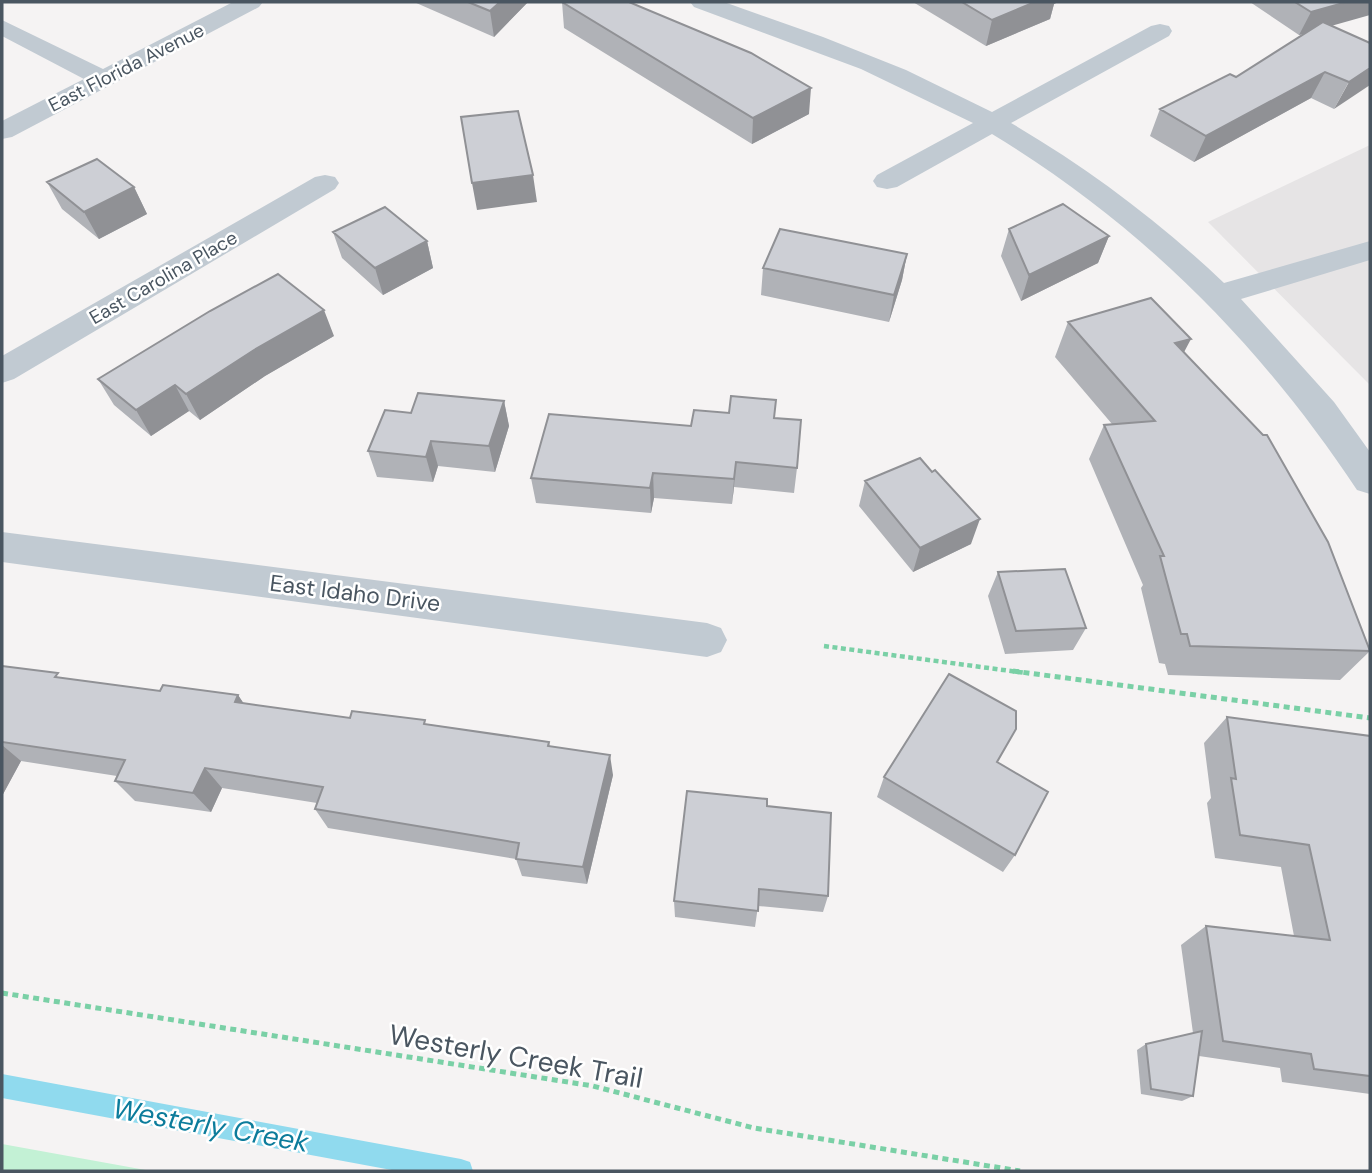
<svg xmlns="http://www.w3.org/2000/svg" width="1372" height="1173" viewBox="0 0 1372 1173" font-family="'DM Sans',sans-serif">
  <style>
    .education { fill: #e6e4e5 }
    .green { fill: #c3f1d5 }
    .lines { fill: none; stroke-linecap: round; stroke-linejoin: round }
    .stream { fill: #90daee; fill-rule: evenodd }
    .path-far1 { stroke: #7ad0a6; stroke-width: 4.5; stroke-dasharray: 5 3.5; stroke-linecap: butt }
    .path { stroke: #7ad0a6; stroke-width: 5; stroke-dasharray: 6 4.5; stroke-linecap: butt }
    .minor { fill: #c1cad2; fill-rule: evenodd }
    .wall { fill: #b0b2b7 }
    .shaded-wall { fill: #909195 }
    .building { fill: #cdcfd5; stroke: #909195; stroke-width: 2 }
    .labels { text-anchor: middle; stroke-width: 5; stroke-linejoin: round; paint-order: stroke }
    .far-street-label { font-size: 19px; fill: #4a5661; stroke: #fff }
    .street-label { font-size: 23px; fill: #4a5661; stroke: #fff }
    .near-street-label { font-size: 28px; fill: #4a5661; stroke: #fff }
    .near-water-label { font-size: 28px; font-style: italic; fill: #0c7c9b; stroke: #fff }
  </style>
  <rect width="100%" height="100%" fill="#f5f3f3"/>
  <path class="education" d="M 1370,145 L 1370,385 L 1208,222 Z"/>
  <path class="green" d="M 2,1144 L 151,1171 L 2,1171 Z"/>
  <g class="lines">
    <path class="stream" d="M 2,1074 L 461,1159 L 470,1162 L 473,1171 L 397,1171 L 2,1098 Z"/>
    <path class="path-far1" d="M 824,646 L 1026,673"/>
    <path class="path" d="M 1013,671 L 1370,718
      M 2,993 L 593,1086 L 754,1128 L 1020,1171"/>
    <path class="minor" d="M 233,2 L 263,2 L 259,7 L 12,137 L 2,139 L 2,121 L 84,79 L 2,36 L 2,20 L 103,69 Z
      M 690,2 L 724,2 L 823,37 L 906,70 L 992,112 L 1151,26 L 1160,24 L 1169,26 L 1172,31 L 1169,36 L 1011,123 C 1088,168 1160,222 1224,283 L 1370,241 L 1370,260 L 1241,299 L 1334,402 L 1370,452 L 1370,494 L 1357,490 C 1261,345 1141,224 992,134 L 897,187 L 887,189 L 877,187 L 873,181 L 877,175 L 973,123 L 861,69 L 694,7 Z
      M 325,175 L 335,177 L 339,183 L 335,189 L 14,379 L 2,383 L 2,356 L 315,177 Z
      M 2,532 L 707,623 L 721,628 L 727,640 L 721,652 L 707,657 L 2,562 Z"/>
  </g>
  <path class="wall" d="M 414,2 L 528,2 L 494,37 Z
    M 562,2 L 809,114 L 752,144 L 564,28 Z
    M 913,2 L 1058,2 L 1054,4 L 1050,19 L 986,46 Z
    M 1250,2 L 1370,2 L 1332,26 L 1370,43 L 1334,109 L 1311,98 L 1194,162 L 1150,136 L 1160,109 L 1236,77 L 1304,34 L 1299,35 Z
    M 47,182 L 134,187 L 147,214 L 99,239 L 62,209 Z
    M 1009,229 L 1109,236 L 1098,263 L 1021,301 L 1001,256 Z
    M 333,232 L 427,241 L 433,268 L 383,295 L 342,258 Z
    M 907,254 L 902,280 L 889,322 L 761,295 L 763,268 Z
    M 1068,322 L 1184,352 L 1370,651 L 1340,680 L 1168,675 L 1165,664 L 1159,663 L 1141,588 L 1143,585 L 1089,459 L 1104,425 L 1112,424 L 1055,357 Z
    M 334,336 L 265,376 L 200,420 L 189,411 L 151,436 L 114,405 L 98,379 Z
    M 504,401 L 509,426 L 495,472 L 438,466 L 433,482 L 377,477 L 368,451 L 411,413 Z
    M 774,418 L 797,468 L 794,493 L 734,487 L 732,504 L 654,498 L 651,513 L 536,503 L 531,478 L 691,426 Z
    M 932,472 L 971,544 L 913,572 L 859,506 L 865,481 Z
    M 998,572 L 1086,628 L 1073,650 L 1005,654 L 988,596 Z
    M 2,666 L 63,678 L 160,691 L 238,695 L 243,703 L 350,718 L 427,724 L 549,742 L 550,747 L 613,775 L 587,884 L 522,876 L 516,859 L 328,828 L 315,809 L 317,803 L 222,788 L 211,812 L 135,801 L 115,781 L 117,776 L 21,761 L 2,796 Z
    M 1227,717 L 1370,736 L 1370,1094 L 1282,1082 L 1280,1068 L 1199,1056 L 1193,1096 L 1182,1101 L 1141,1094 L 1137,1050 L 1146,1044 L 1193,1033 L 1181,945 L 1206,926 L 1294,936 L 1281,867 L 1215,858 L 1207,803 L 1211,798 L 1204,743 Z
    M 997,762 L 1015,855 L 1003,872 L 877,797 L 884,777 Z
    M 767,806 L 828,896 L 823,912 L 758,906 L 755,927 L 675,917 L 674,901 Z"/>
  <path class="shaded-wall" d="M 500,2 L 528,2 L 494,37 L 490,11 Z
    M 1035,2 L 1058,2 L 1054,4 L 1050,19 L 986,46 L 992,20 Z
    M 1347,2 L 1370,2 L 1370,15 L 1299,35 L 1311,12 Z
    M 1370,68 L 1370,85 L 1334,109 L 1349,82 Z
    M 1325,72 L 1311,98 L 1194,162 L 1206,136 Z
    M 811,88 L 809,114 L 752,144 L 753,118 Z
    M 533,175 L 537,202 L 477,210 L 472,183 Z
    M 134,187 L 147,214 L 99,239 L 84,212 Z
    M 1109,236 L 1098,263 L 1021,301 L 1029,275 Z
    M 427,241 L 433,268 L 383,295 L 375,268 Z
    M 907,254 L 902,280 L 889,322 L 894,295 Z
    M 324,310 L 334,336 L 265,376 L 200,420 L 186,394 L 254,350 Z
    M 1191,339 L 1173,373 L 1175,343 Z
    M 175,385 L 189,411 L 151,436 L 136,410 Z
    M 504,401 L 509,426 L 495,472 L 489,446 Z
    M 431,441 L 438,466 L 433,482 L 426,457 Z
    M 736,462 L 734,487 L 732,504 L 734,479 Z
    M 653,473 L 654,498 L 651,513 L 650,488 Z
    M 980,519 L 971,544 L 913,572 L 920,548 Z
    M 238,695 L 253,717 L 235,702 Z
    M 2,745 L 21,761 L 2,796 Z
    M 610,755 L 613,775 L 587,884 L 583,867 Z
    M 205,768 L 222,788 L 211,812 L 193,793 Z"/>
  <path class="building" d="M 468,2 L 500,2 L 490,11 Z
    M 562,2 L 629,2 L 751,53 L 811,88 L 753,118 Z
    M 962,2 L 1035,2 L 992,20 Z
    M 1295,2 L 1347,2 L 1311,12 Z
    M 1323,22 L 1370,43 L 1370,68 L 1349,82 L 1325,72 L 1206,136 L 1160,109 L 1230,74 L 1236,77 Z
    M 518,111 L 533,175 L 472,183 L 461,117 Z
    M 97,159 L 134,187 L 84,212 L 47,182 Z
    M 1063,204 L 1109,236 L 1029,275 L 1009,229 Z
    M 385,207 L 427,241 L 375,268 L 333,232 Z
    M 780,229 L 907,254 L 894,295 L 763,268 Z
    M 278,274 L 324,310 L 254,350 L 186,394 L 175,385 L 136,410 L 98,379 L 210,311 Z
    M 1151,298 L 1191,339 L 1175,343 L 1263,435 L 1267,435 L 1328,542 L 1370,651 L 1190,646 L 1187,634 L 1181,634 L 1160,556 L 1164,556 L 1104,425 L 1155,421 L 1068,322 Z
    M 418,393 L 504,401 L 489,446 L 431,441 L 426,457 L 368,451 L 385,410 L 411,413 Z
    M 731,396 L 776,400 L 774,418 L 801,420 L 797,468 L 736,462 L 734,479 L 653,473 L 650,488 L 531,478 L 549,414 L 691,426 L 694,410 L 729,413 Z
    M 920,458 L 932,472 L 935,470 L 980,519 L 920,548 L 865,481 Z
    M 1065,569 L 1086,628 L 1016,631 L 998,572 Z
    M 2,666 L 58,673 L 55,677 L 160,691 L 163,685 L 238,695 L 235,702 L 350,718 L 352,711 L 425,720 L 424,724 L 549,742 L 548,746 L 610,755 L 583,867 L 516,859 L 519,843 L 315,809 L 323,787 L 205,768 L 193,793 L 115,781 L 125,760 L 2,742 Z
    M 949,674 L 1016,711 L 1016,729 L 997,762 L 1048,792 L 1015,855 L 884,777 Z
    M 1227,717 L 1370,736 L 1370,1076 L 1314,1069 L 1311,1054 L 1223,1041 L 1206,926 L 1330,940 L 1309,845 L 1240,835 L 1231,778 L 1236,779 Z
    M 687,791 L 767,799 L 767,806 L 831,813 L 828,896 L 759,889 L 758,911 L 674,901 Z
    M 1202,1031 L 1193,1096 L 1151,1089 L 1146,1044 Z"/>
  <g class="labels">
    <g class="far-street-label">
      <text transform="translate(126 67) rotate(-27)" y="7">East Florida Avenue</text>
      <text transform="translate(163 277) rotate(-30)" y="7">East Carolina Place</text>
    </g>
    <g class="street-label">
      <text transform="translate(355 593) rotate(7)" y="8">East Idaho Drive</text>
    </g>
    <g class="near-street-label">
      <text transform="translate(516 1056) rotate(10)" y="10">Westerly Creek Trail</text>
    </g>
    <g class="near-water-label">
      <text transform="translate(211 1125) rotate(10)" y="10">Westerly Creek</text>
    </g>
  </g>
  <rect width="1372" height="1173" fill="none" stroke="#4a5661" stroke-width="7"/>
</svg>
